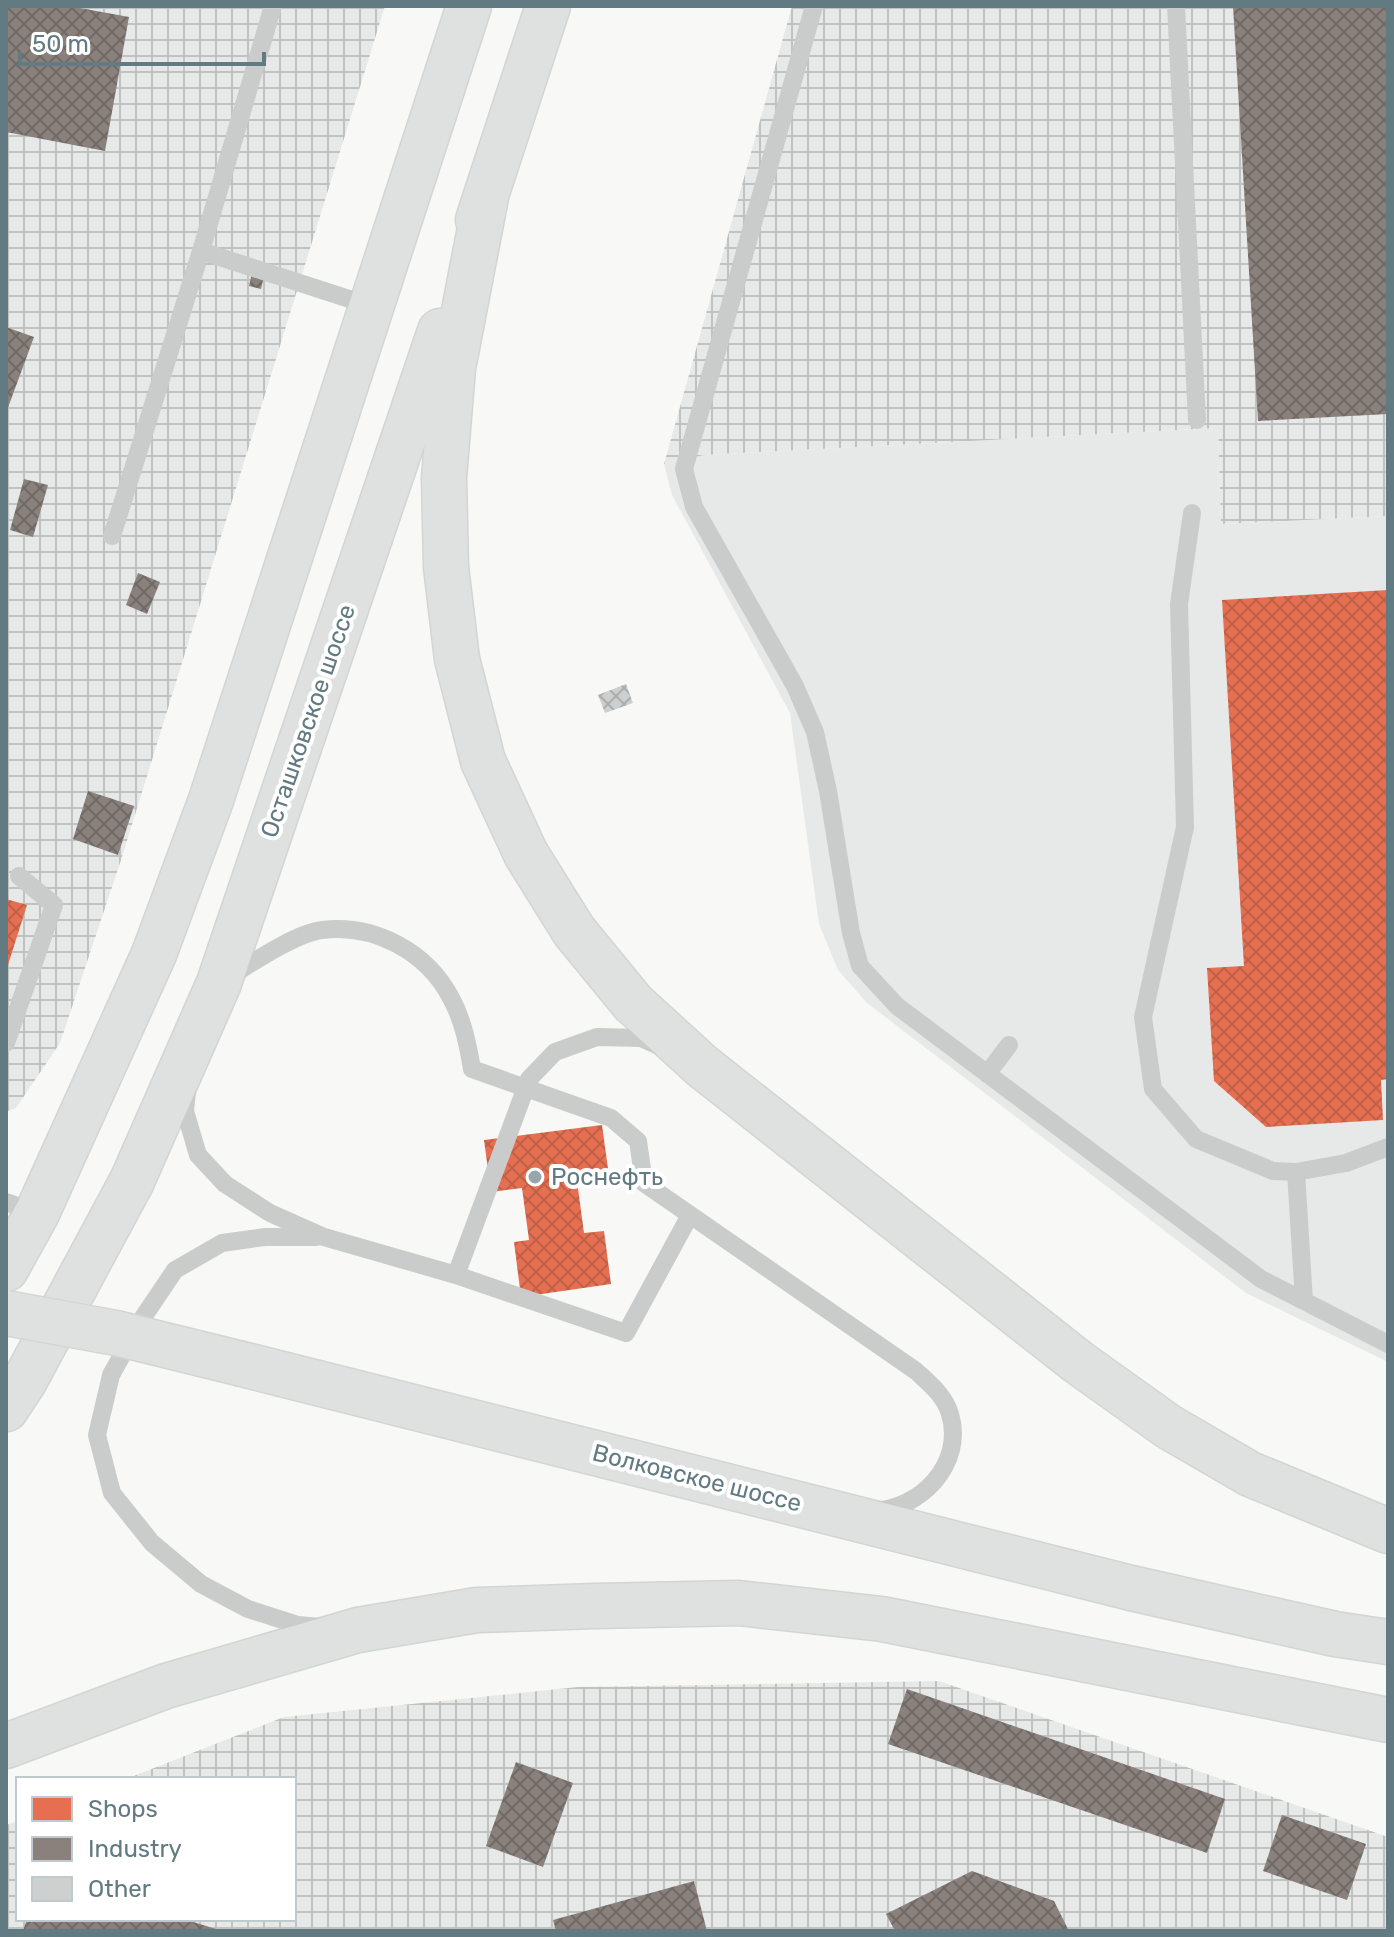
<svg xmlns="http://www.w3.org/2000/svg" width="1394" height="1937" viewBox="0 0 1394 1937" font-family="Rubik,sans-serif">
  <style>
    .built { fill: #e7e9e8 }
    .industrial { fill: url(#industrial-grid) }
    .shops { fill: url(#shops-cross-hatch) }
    .industry { fill: url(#industry-cross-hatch) }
    .building { fill: url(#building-cross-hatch) }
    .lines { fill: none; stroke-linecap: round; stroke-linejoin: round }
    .secondary-casing { stroke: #d3d5d5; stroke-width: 47 }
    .service { stroke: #cacccc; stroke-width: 18 }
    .secondary { stroke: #dfe0e0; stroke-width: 44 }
    .secondary-bridge-casing { stroke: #d3d5d5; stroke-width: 47; stroke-linecap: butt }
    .secondary-bridge { stroke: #dfe0e0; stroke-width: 44 }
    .poi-dot { fill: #96a6ab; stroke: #fff; stroke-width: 3 }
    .labels { text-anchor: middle; stroke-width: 8; stroke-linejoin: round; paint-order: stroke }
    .street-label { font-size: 24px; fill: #627a82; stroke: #fff }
    .poi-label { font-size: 24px; fill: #627a82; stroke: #fff; text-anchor: start }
  </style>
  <defs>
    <pattern id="industrial-grid" width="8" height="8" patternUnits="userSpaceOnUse" patternTransform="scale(2)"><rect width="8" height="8" fill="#e7e9e8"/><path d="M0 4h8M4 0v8" fill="none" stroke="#bfc2c1"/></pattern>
    <pattern id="shops-cross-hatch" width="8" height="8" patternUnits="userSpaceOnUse" patternTransform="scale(2)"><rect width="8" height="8" fill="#e76f51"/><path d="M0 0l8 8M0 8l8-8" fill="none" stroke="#bf6049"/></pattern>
    <pattern id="industry-cross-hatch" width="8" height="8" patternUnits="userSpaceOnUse" patternTransform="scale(2)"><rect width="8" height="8" fill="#8a817c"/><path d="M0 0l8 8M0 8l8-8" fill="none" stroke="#6f6a67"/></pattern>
    <pattern id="building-cross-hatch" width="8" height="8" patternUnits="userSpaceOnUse" patternTransform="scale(2)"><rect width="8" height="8" fill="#ced0d0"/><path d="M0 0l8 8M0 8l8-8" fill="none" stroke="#abaeae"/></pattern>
  </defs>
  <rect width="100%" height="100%" fill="#f8f8f7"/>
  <path class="built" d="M 1218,428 L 1221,524 L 1388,516 L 1388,1362 L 1246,1293 L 867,1003 L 838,970 L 819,924 L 790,713 L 672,495 L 664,464 L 704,455 Z"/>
  <path class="industrial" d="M 6,6 L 385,6 L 122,857 L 60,1043 L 16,1108 L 6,1112 Z
    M 792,6 L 1388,6 L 1388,516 L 1221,524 L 1218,428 L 704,455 L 664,464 Z
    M 939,1681 L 1388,1837 L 1388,1931 L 6,1931 L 6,1825 L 18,1821 L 18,1919 L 294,1919 L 294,1779 L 126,1779 L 284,1717 L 578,1687 Z"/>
  <path class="shops" d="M 1388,590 L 1388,1079 L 1381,1080 L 1383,1120 L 1266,1127 L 1214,1081 L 1207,968 L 1244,966 L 1222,600 Z
    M 6,899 L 27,905 L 7,968 L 6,968 Z
    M 602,1125 L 609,1176 L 577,1181 L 584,1233 L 604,1231 L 611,1284 L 521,1297 L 514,1242 L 529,1240 L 522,1188 L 491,1192 L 484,1140 Z"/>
  <path class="industry" d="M 6,6 L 69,6 L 129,17 L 105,151 L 6,132 Z
    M 1233,6 L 1388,6 L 1388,414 L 1258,421 Z
    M 252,273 L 264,276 L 261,289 L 249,286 Z
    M 6,327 L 34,337 L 6,413 Z
    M 24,479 L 48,485 L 33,537 L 10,530 Z
    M 138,573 L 160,582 L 147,614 L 126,605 Z
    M 88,791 L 134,806 L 118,855 L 73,839 Z
    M 907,1689 L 1225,1799 L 1207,1853 L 888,1744 Z
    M 516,1762 L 573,1783 L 543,1867 L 486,1846 Z
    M 1282,1815 L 1366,1844 L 1347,1900 L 1263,1871 Z
    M 972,1871 L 1054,1901 L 1069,1931 L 895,1931 L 886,1914 Z
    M 694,1881 L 707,1931 L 556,1931 L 553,1920 Z
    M 27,1919 L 184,1919 L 219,1930 L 23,1931 Z"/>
  <path class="building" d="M 626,684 L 633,703 L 605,713 L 598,695 Z"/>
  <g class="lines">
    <defs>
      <path id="secondary" d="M 487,192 L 453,368 L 444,478 L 446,567 L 457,659 L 483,761 L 526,854 L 574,931 L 633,1003 L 702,1066 L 1078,1362 L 1169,1427 L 1250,1474 L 1388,1531
        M 478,220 L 548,6
        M 6,1269 L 37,1213 L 154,954 L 211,800 L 469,6
        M 242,1364 L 1131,1588 L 1335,1634 L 1388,1642
        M 6,1409 L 25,1380 L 132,1181 L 219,983 L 440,331
        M 6,1746 L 166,1686 L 358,1630 L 477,1610 L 596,1606 L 739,1603 L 882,1619 L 1388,1720"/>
    </defs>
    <use href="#secondary" class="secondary-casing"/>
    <path class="service" d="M 273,6 L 201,251 L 371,306
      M 814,6 L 684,469 L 694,507 L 795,686 L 815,732 L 828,791 L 851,933 L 860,966 L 897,1006 L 1261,1279 L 1388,1344
      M 1176,6 L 1197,420
      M 1192,513 L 1179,604 L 1185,827 L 1143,1017 L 1153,1089 L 1196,1139 L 1273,1171 L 1296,1172 L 1346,1163 L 1388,1147
      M 112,536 L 201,251
      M 229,977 C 252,963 296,933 322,930 C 374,923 427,952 451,998 C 463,1020 468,1045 472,1069 L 611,1118 L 638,1141 L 644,1183 L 916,1371 C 929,1383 945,1396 950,1414 C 965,1464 920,1510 872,1511
      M 6,1043 L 54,905 L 19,876
      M 987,1074 L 1009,1045
      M 187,1091 L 185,1111 L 198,1155 L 225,1184 L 270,1213 L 324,1237 L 456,1275 L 626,1333 L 690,1215
      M 1296,1172 L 1304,1301
      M 6,1202 L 37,1213
      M 317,1237 L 265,1237 L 222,1243 L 175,1270 L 144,1316 L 111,1375 L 97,1435 L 112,1493 L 152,1543 L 201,1584 L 248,1609 L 298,1625 L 320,1627
      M 456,1275 L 529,1079 L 555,1052 L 597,1037 L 641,1038 L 659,1046"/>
    <use href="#secondary" class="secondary"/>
    <defs>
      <path id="secondary-bridge" d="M 6,1313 L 116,1333 L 242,1364"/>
    </defs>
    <use href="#secondary-bridge" class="secondary-bridge-casing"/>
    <use href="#secondary-bridge" class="secondary-bridge"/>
  </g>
  <circle class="poi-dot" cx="535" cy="1177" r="8"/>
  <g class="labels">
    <g class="street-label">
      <text transform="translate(308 721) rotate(-71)" y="8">Осташковское шоссе</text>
      <text transform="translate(697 1478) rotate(14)" y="8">Волковское шоссе</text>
    </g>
    <g class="poi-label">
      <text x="551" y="1185">Роснефть</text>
    </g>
  </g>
  <rect width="1394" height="1937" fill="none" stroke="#627a82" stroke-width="16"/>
  <rect x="16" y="1777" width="280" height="144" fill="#ffffff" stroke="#c0cacd" stroke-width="2"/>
  <rect x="32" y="1797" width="40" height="24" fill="#e76f51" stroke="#c0cacd" stroke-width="2"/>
  <text x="88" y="1817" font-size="24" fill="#627a82">Shops</text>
  <rect x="32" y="1837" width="40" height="24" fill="#8a817c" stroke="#c0cacd" stroke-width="2"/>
  <text x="88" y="1857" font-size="24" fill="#627a82">Industry</text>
  <rect x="32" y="1877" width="40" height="24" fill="#ced0d0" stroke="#c0cacd" stroke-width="2"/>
  <text x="88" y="1897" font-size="24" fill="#627a82">Other</text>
  <path d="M20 52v12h244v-12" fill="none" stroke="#627a82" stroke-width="4"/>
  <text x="32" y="52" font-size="24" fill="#627a82" stroke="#ffffff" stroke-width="6" paint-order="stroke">50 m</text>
</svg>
